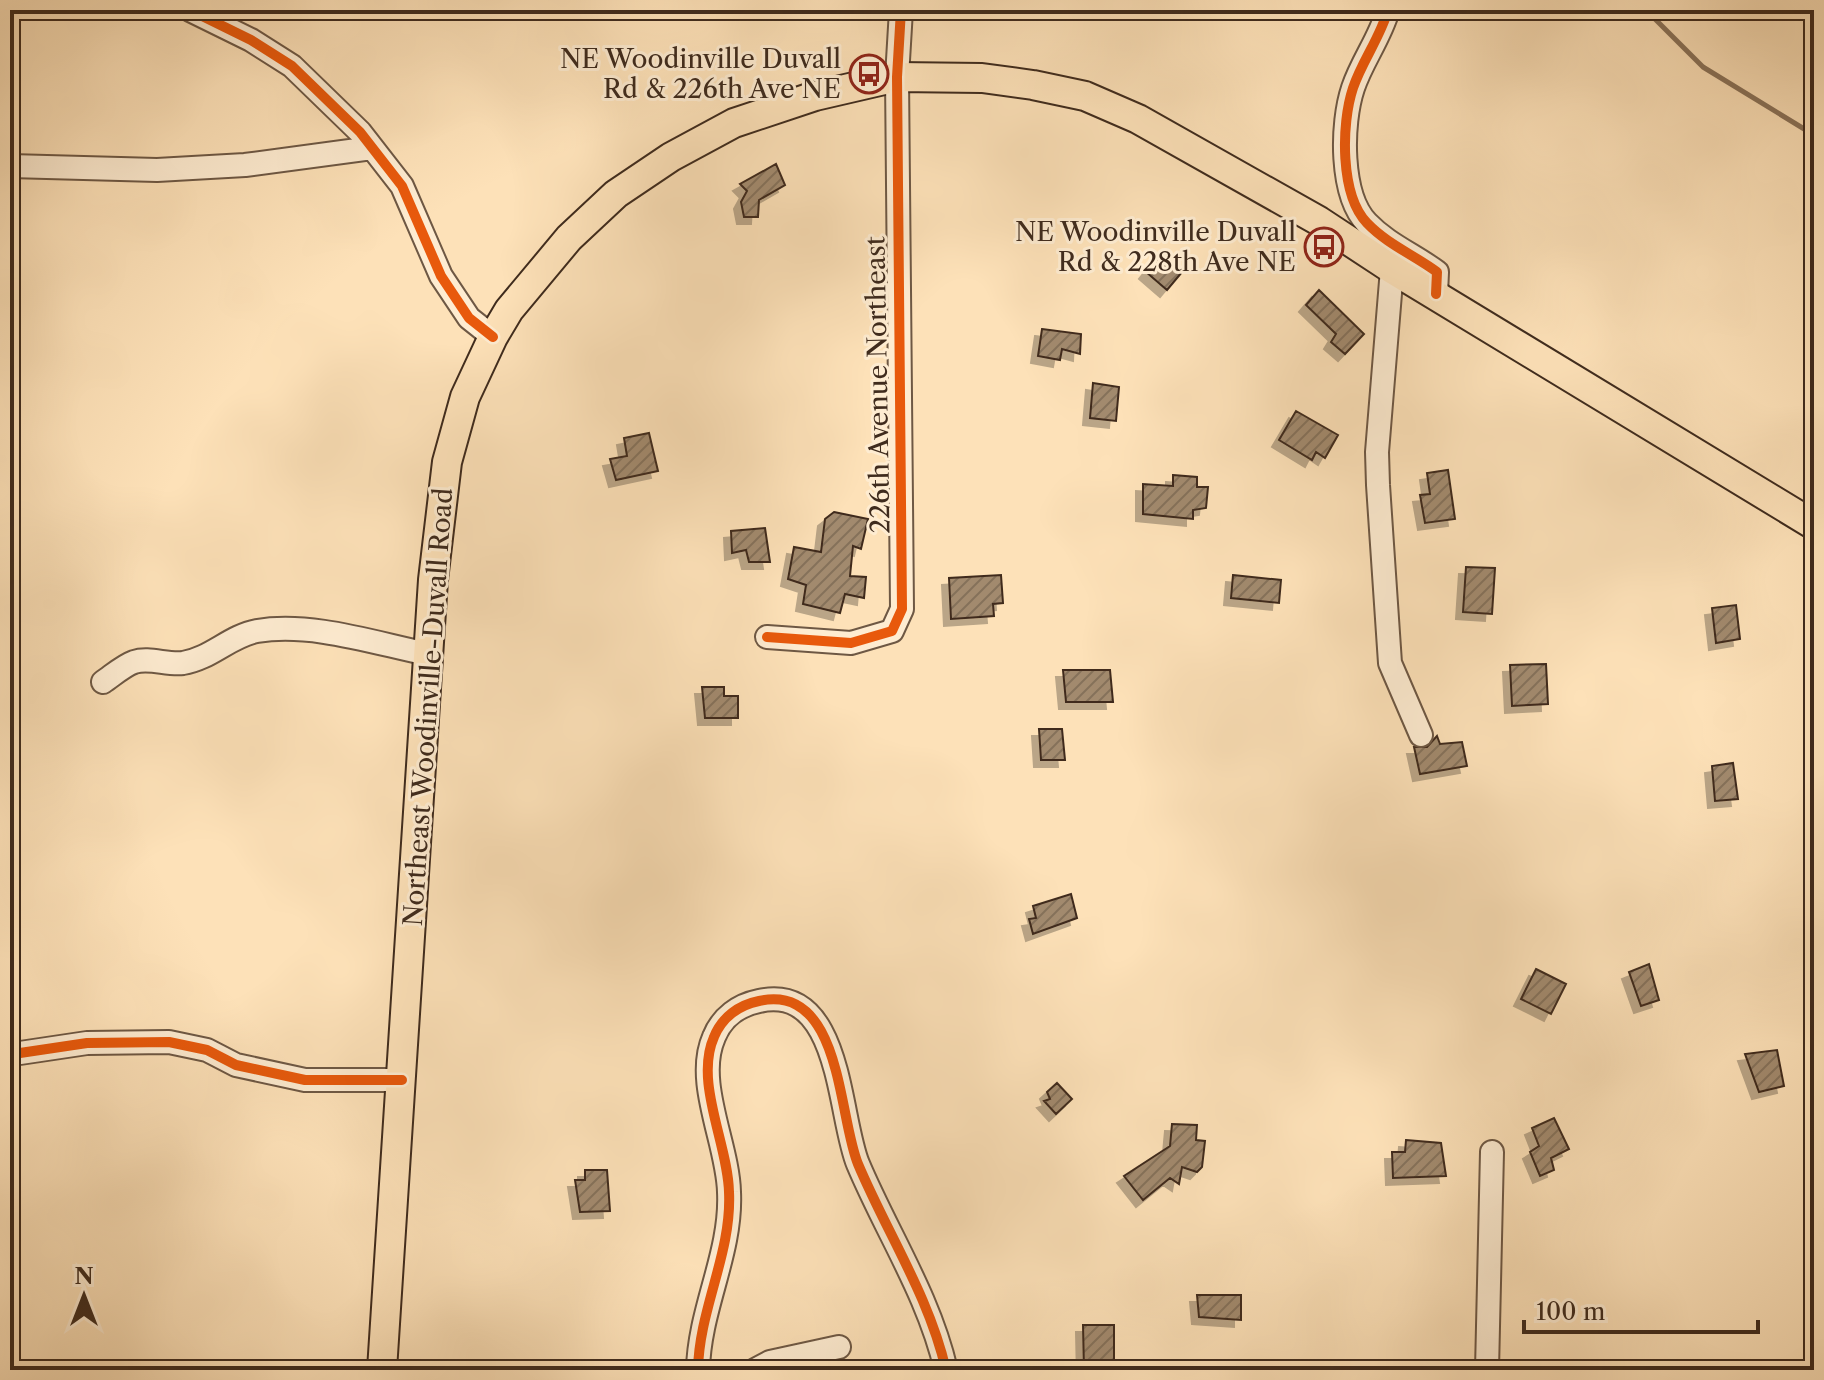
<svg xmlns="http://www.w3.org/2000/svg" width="1824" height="1380" viewBox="0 0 1824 1380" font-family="'Libre Caslon Text',serif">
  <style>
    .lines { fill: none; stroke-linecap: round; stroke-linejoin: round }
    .stream { stroke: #8a735a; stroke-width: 5 }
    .building { fill: url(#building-hatch); stroke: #3f2b1d; stroke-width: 2; filter: url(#shadow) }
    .minor-casing { stroke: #6e5844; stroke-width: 26 }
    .major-casing { stroke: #3f2b1d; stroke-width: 32 }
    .minor { stroke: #feecd1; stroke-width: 22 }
    .major { stroke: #fde1b8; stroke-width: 28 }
    .cycleway-casing { stroke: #feecd1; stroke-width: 15 }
    .cycleway { stroke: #e8590c; stroke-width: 10 }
    .labels { text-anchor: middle; stroke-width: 6; stroke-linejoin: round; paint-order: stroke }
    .poi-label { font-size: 26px; fill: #3f2b1d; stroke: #feecd1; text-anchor: end }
    .street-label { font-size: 26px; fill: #3f2b1d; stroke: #feecd1 }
  </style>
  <defs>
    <pattern id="building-hatch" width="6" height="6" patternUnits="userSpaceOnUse" patternTransform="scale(2)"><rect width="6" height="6" fill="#a28a6e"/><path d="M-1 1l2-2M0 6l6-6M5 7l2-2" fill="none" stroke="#85715a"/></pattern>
    <filter id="shadow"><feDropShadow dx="-7" dy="7" stdDeviation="0" flood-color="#0004"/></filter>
  </defs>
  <rect width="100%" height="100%" fill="#fde1b8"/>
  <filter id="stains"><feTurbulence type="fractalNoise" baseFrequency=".0025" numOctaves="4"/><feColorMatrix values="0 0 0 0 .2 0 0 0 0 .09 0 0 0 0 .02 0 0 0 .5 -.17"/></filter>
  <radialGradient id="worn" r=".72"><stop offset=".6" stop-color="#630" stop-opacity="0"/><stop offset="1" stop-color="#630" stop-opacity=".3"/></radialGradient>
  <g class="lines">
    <path class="stream" d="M 1646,10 L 1703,67 L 1814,135"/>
  </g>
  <path class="building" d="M 776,164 L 785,185 L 759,200 L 758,217 L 744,217 L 741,202 L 747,191 L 740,184 Z
    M 1161,254 L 1182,272 L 1167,290 L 1146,272 Z
    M 1319,290 L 1364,334 L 1345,354 L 1331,342 L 1336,334 L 1306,305 Z
    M 1042,329 L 1081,334 L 1080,354 L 1062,349 L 1060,360 L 1038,356 Z
    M 1093,383 L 1119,387 L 1116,421 L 1090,418 Z
    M 1296,411 L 1338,435 L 1325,458 L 1316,452 L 1312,460 L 1279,440 Z
    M 649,433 L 658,471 L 616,480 L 610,459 L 627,456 L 624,438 Z
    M 1448,470 L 1455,519 L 1425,523 L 1420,495 L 1430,494 L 1427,473 Z
    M 1173,475 L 1197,477 L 1197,487 L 1208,487 L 1206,508 L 1193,510 L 1193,519 L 1143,514 L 1143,484 L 1173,486 Z
    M 834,512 L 868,519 L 861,549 L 853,546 L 850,576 L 866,577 L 864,598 L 845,594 L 840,613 L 803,604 L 806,585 L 788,579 L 794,547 L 821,552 L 825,519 Z
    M 765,528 L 770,562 L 749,562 L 746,550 L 732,553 L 731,531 Z
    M 1466,567 L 1495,568 L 1492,614 L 1463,612 Z
    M 1001,575 L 1003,603 L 993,604 L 994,616 L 951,619 L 949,578 Z
    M 1233,575 L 1281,580 L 1279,603 L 1231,598 Z
    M 1736,605 L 1740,639 L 1716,643 L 1712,608 Z
    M 1546,664 L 1548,704 L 1512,706 L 1510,665 Z
    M 1063,670 L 1110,670 L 1113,702 L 1066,702 Z
    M 702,687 L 724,687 L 724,696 L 738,696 L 738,718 L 705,718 Z
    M 1039,729 L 1062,729 L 1065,760 L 1041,760 Z
    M 1437,736 L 1440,744 L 1462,742 L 1467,766 L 1420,774 L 1414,747 L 1427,747 Z
    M 1733,763 L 1738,799 L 1715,801 L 1712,766 Z
    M 1071,894 L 1077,918 L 1033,934 L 1029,919 L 1036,918 L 1033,906 Z
    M 1649,964 L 1659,1000 L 1641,1006 L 1629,972 Z
    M 1536,969 L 1566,984 L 1551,1014 L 1521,999 Z
    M 1777,1050 L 1784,1086 L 1759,1092 L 1745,1054 Z
    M 1057,1083 L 1072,1099 L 1056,1114 L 1044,1101 L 1050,1099 L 1047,1092 Z
    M 1554,1118 L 1569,1149 L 1551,1158 L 1554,1170 L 1540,1176 L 1530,1152 L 1539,1146 L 1532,1128 Z
    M 1172,1124 L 1197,1125 L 1196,1140 L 1205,1141 L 1202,1167 L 1197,1172 L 1182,1167 L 1179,1184 L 1170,1178 L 1143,1200 L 1124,1176 L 1170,1146 Z
    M 1406,1140 L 1441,1143 L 1446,1176 L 1393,1178 L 1392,1152 L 1405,1152 Z
    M 585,1170 L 607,1170 L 610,1211 L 580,1212 L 575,1180 L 585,1180 Z
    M 1197,1295 L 1241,1295 L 1241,1320 L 1199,1317 Z
    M 1083,1325 L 1114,1325 L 1114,1370 L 1084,1370 Z"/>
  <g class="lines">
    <defs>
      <path id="minor" d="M 190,10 L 251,40 L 292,66 L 360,132 L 402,186 L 441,276 L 469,318 L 493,337
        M 1388,10 C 1380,38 1362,61 1353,88 C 1341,124 1340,195 1367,223 C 1387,244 1414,255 1437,272 L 1436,294
        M 10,166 L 157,170 L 245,165 L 372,148
        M 1392,269 L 1377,452 L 1378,485 L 1390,663 L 1421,735
        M 767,637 L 851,643 L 892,631 L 902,609 L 897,77 L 901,10
        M 103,682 C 112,676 123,666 134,662 C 149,657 167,665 183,663 C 210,659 230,636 257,631 C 312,622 374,643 428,654
        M 20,1053 L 87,1043 L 169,1042 L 207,1050 L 236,1065 L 305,1080 L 402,1080
        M 698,1370 C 699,1309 732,1253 729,1192 C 728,1144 694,1082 714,1037 C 722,1017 739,1005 759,1001 C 842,983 838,1116 858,1164 C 887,1233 929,1296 946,1370
        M 755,1370 L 770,1362 L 839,1347
        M 1487,1370 L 1492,1152"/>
      <path id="major" d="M 382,1370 L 433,580 L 447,462 L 465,397 L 493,337 L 509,310 L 569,238 L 616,194 L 671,157 L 734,123 L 815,96 L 897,77 L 982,78 L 1033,85 L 1085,96 L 1138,119 L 1319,221 L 1392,269 L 1814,525"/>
    </defs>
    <use href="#minor" class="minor-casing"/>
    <use href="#major" class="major-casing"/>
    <use href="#minor" class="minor"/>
    <use href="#major" class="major"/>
    <defs>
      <path id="cycleway" d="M 190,10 L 251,40 L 292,66 L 360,132 L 402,186 L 441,276 L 469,318 L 493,337
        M 1388,10 C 1380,38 1362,61 1353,88 C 1341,124 1340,195 1367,223 C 1387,244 1414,255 1437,272 L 1436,294
        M 767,637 L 851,643 L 892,631 L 902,609 L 897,77 L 901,10
        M 20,1053 L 87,1043 L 169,1042 L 207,1050 L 236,1065 L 305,1080 L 402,1080
        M 698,1370 C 699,1309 732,1253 729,1192 C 728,1144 694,1082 714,1037 C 722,1017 739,1005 759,1001 C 842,983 838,1116 858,1164 C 887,1233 929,1296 946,1370"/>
    </defs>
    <use href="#cycleway" class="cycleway-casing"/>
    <use href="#cycleway" class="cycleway"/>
  </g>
  <defs>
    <symbol id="bus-ring" viewBox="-11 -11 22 22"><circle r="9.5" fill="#feecd1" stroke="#8f2418" stroke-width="1.5"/><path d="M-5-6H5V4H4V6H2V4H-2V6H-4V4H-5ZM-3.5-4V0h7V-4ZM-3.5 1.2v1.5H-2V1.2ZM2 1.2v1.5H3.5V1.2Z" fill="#8f2418"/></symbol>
  </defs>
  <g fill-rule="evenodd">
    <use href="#bus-ring" x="847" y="52" width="44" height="44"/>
    <use href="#bus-ring" x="1302" y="225" width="44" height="44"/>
  </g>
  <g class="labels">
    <g class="poi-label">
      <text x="841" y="68">NE Woodinville Duvall<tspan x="841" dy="30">Rd &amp; 226th Ave NE</tspan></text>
      <text x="1296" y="241">NE Woodinville Duvall<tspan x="1296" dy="30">Rd &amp; 228th Ave NE</tspan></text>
    </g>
    <g class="street-label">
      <text transform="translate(878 385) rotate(-91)" y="9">226th Avenue Northeast</text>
      <text transform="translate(428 707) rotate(-86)" y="9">Northeast Woodinville-Duvall Road</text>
    </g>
  </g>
  <rect width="1824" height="1380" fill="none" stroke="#fde1b8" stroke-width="40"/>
  <rect x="12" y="12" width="1800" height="1356" fill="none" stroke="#3f2b1d" stroke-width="4"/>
  <rect x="20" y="20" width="1784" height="1340" fill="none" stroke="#3f2b1d" stroke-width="2"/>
  <g transform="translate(84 1296)" stroke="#feecd1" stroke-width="6" paint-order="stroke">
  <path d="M0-6L14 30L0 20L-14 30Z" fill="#3f2b1d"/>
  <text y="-12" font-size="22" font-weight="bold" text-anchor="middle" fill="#3f2b1d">N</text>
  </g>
  <path d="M1524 1320v12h234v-12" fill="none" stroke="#3f2b1d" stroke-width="4"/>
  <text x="1536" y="1320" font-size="24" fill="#3f2b1d" stroke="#feecd1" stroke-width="6" paint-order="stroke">100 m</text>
  <rect width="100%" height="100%" filter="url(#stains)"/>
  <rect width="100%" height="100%" fill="url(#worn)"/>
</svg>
